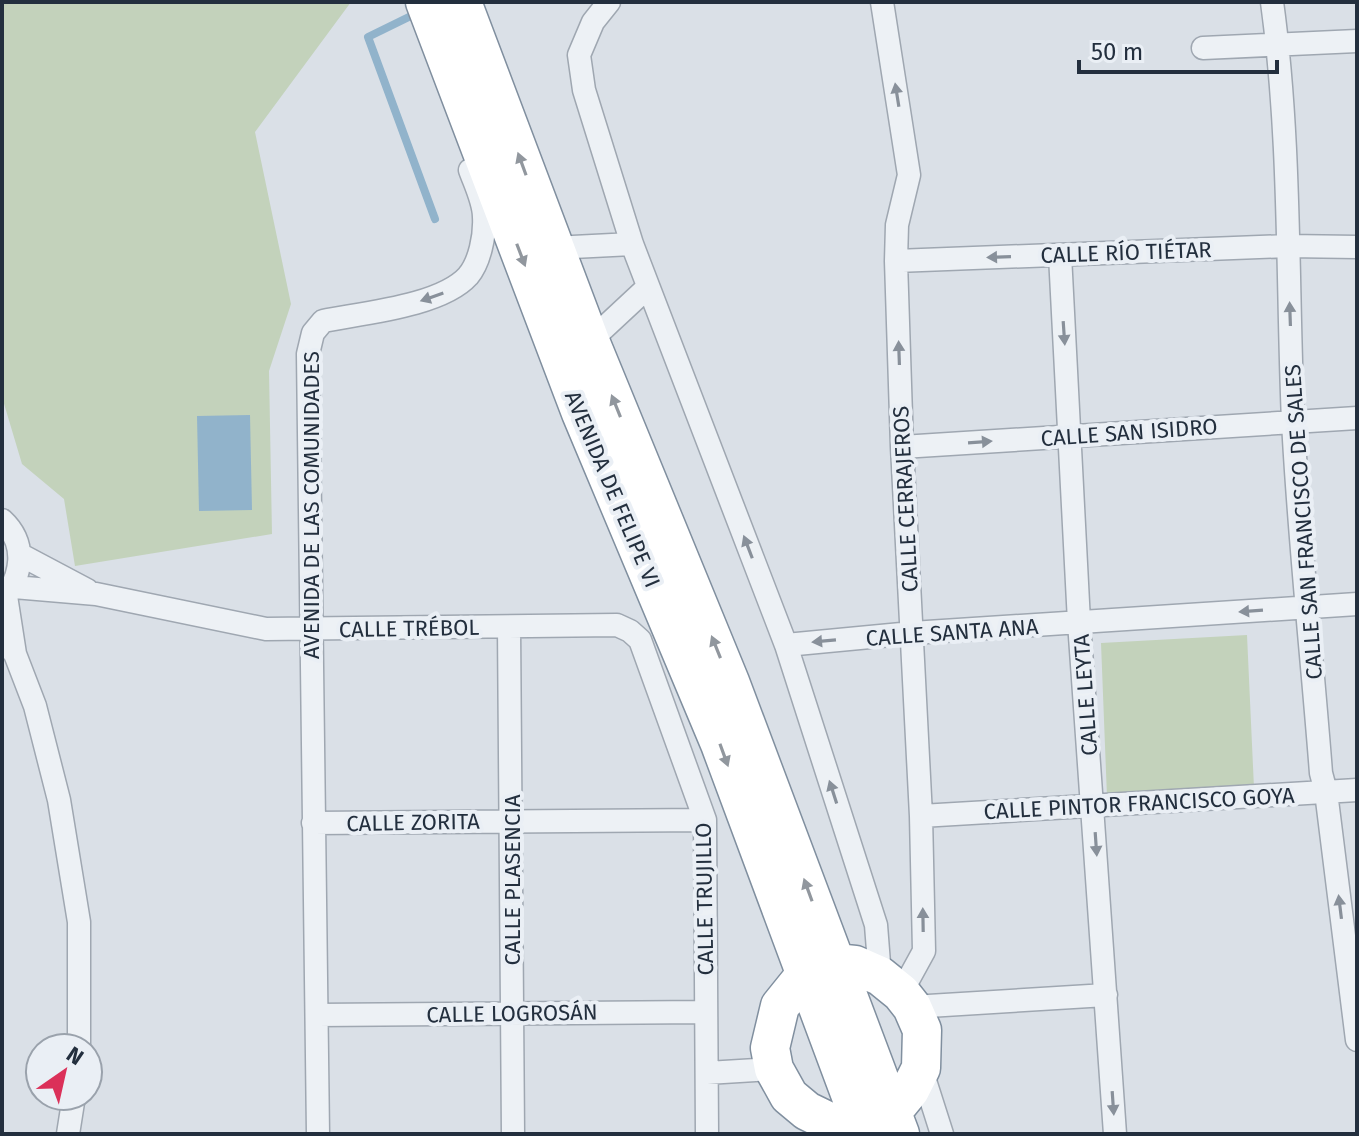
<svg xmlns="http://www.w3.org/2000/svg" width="1359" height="1136" viewBox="0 0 1359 1136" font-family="'Fira Sans',sans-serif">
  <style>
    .green { fill: #c3d2bb }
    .water { fill: #91b3cb }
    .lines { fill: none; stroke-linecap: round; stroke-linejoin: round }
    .stream { stroke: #91b3cb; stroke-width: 8 }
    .minor-casing { stroke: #9fa7b1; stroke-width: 25 }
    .trunk-casing { stroke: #808f9f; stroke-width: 41 }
    .minor { stroke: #edf1f5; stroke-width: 22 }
    .trunk { stroke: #fff; stroke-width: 38 }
    .oneway { fill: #88909a }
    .oneway2 { fill: #91979e }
    .labels { text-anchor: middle; stroke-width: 8; stroke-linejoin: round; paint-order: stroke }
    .street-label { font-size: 22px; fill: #232f3e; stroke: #eaeff5 }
  </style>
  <rect width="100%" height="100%" fill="#dae0e7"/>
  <path class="green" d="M 2,2 L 351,2 L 255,132 L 291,304 L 269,371 L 272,534 L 75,566 L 64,499 L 22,464 L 2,397 Z
    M 1247,635 L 1254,788 L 1107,797 L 1101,643 Z"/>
  <path class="water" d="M 250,415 L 252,510 L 199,511 L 197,416 Z"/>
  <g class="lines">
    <path class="stream" d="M 417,13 L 368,37 L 435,219"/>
    <defs>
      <path id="minor" d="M 609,2 L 593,22 L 579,55 L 584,90 L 632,244 L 786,645 L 876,925 L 880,976
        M 882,2 L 909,175 L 897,225 L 896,261 L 902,447 L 921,816 L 924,951 L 901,993
        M 1272,2 C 1291,140 1287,282 1293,421 C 1299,539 1312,656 1321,773 L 1326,792 L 1357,1040
        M 1203,48 L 1357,41
        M 553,248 L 632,244
        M 1060,255 L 1079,622 L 1115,1134
        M 896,261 L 1288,246 L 1357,247
        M 590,341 L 648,287
        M 902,447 L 1357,418
        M 2,520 C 28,544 22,577 2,601
        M 21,555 L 87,590
        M 14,587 L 96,594 L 266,629 L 617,625 L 630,631 L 640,640 L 705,820 L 707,1134
        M 6,596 L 15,654
        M 509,627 L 513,1134
        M 2,638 L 15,654 L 35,706 L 59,800 L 79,922 L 79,1048
        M 786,645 L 912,633 L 1357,604
        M 921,816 L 1357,790
        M 313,823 L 705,820
        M 912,1007 L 1106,995
        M 317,1015 L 706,1012
        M 921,1068 L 942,1134
        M 707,1073 L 774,1069
        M 68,1134 L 74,1096
        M 318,1134 L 308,354 L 313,333 L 323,321 C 363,313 441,306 468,276 C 480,262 485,235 484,217 C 484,202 475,184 470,170"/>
      <path id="trunk" d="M 425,2 L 581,413 L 720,744 L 865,1134
        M 462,2 L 590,341 L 730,682 L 900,1134
        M 835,963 L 855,965 L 880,976 L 901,993 L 912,1007 L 922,1030 L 921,1068 L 910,1090 L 892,1112 L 862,1125 L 840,1127 L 807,1111 L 789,1096 L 774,1069 L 770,1048 L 780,1006 L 805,975 Z"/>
    </defs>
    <use href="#minor" class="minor-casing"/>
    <use href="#trunk" class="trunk-casing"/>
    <use href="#minor" class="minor"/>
    <use href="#trunk" class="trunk"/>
  </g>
  <defs><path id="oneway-solid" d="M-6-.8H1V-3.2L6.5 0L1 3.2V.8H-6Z" transform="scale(2)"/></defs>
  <g class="oneway">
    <use href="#oneway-solid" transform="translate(897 95) rotate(-99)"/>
    <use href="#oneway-solid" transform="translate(999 257) rotate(178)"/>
    <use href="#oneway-solid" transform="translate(432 297) rotate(161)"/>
    <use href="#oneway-solid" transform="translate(1290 314) rotate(-92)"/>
    <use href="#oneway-solid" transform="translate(1064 333) rotate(86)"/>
    <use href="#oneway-solid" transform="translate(899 353) rotate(-92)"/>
    <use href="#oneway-solid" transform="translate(980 442) rotate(-4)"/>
    <use href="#oneway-solid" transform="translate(748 547) rotate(-111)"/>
    <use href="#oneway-solid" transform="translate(1251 611) rotate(176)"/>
    <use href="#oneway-solid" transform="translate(824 641) rotate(175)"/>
    <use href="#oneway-solid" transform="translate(833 792) rotate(-108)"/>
    <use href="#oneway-solid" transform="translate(1096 844) rotate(86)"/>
    <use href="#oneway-solid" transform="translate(1340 907) rotate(-97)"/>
    <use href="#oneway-solid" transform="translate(923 920) rotate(-91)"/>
    <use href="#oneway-solid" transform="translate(1113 1103) rotate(86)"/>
  </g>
  <g class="oneway2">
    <use href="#oneway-solid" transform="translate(522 164) rotate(-110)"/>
    <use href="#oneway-solid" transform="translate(521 255) rotate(69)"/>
    <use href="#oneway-solid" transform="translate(616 406) rotate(-112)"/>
    <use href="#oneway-solid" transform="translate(716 647) rotate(-112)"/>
    <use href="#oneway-solid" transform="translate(724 755) rotate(70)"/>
    <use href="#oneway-solid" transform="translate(808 890) rotate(-110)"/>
  </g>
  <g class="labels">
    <g class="street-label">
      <text transform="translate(1126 252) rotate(-2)" y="8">CALLE RÍO TIÉTAR</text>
      <text transform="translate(1129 432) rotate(-4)" y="8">CALLE SAN ISIDRO</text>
      <text transform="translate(613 489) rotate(67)" y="8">AVENIDA DE FELIPE VI</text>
      <text transform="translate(905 499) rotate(-93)" y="8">CALLE CERRAJEROS</text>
      <text transform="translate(311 505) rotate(-90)" y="8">AVENIDA DE LAS COMUNIDADES</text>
      <text transform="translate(1303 522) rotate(-94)" y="8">CALLE SAN FRANCISCO DE SALES</text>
      <text transform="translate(409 628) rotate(-1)" y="8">CALLE TRÉBOL</text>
      <text transform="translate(952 632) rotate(-4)" y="8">CALLE SANTA ANA</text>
      <text transform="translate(1085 695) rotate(-94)" y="8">CALLE LEYTA</text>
      <text transform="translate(1139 803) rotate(-3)" y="8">CALLE PINTOR FRANCISCO GOYA</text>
      <text transform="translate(413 822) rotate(-1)" y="8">CALLE ZORITA</text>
      <text transform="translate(512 880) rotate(-90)" y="8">CALLE PLASENCIA</text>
      <text transform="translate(704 899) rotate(-91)" y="8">CALLE TRUJILLO</text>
      <text transform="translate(512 1013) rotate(-1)" y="8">CALLE LOGROSÁN</text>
    </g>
  </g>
  <rect width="1359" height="1136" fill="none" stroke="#232f3e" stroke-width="8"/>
  <g transform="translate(64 1072) rotate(34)"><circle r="38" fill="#eaeff5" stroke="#9aa2ac" stroke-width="2"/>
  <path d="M0-6L14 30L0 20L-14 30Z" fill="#db3059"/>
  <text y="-12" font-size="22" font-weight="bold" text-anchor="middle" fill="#232f3e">N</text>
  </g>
  <path d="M1079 60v12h198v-12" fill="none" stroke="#232f3e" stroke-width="4"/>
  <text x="1091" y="60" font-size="24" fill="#232f3e" stroke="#eaeff5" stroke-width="6" paint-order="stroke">50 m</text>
</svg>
